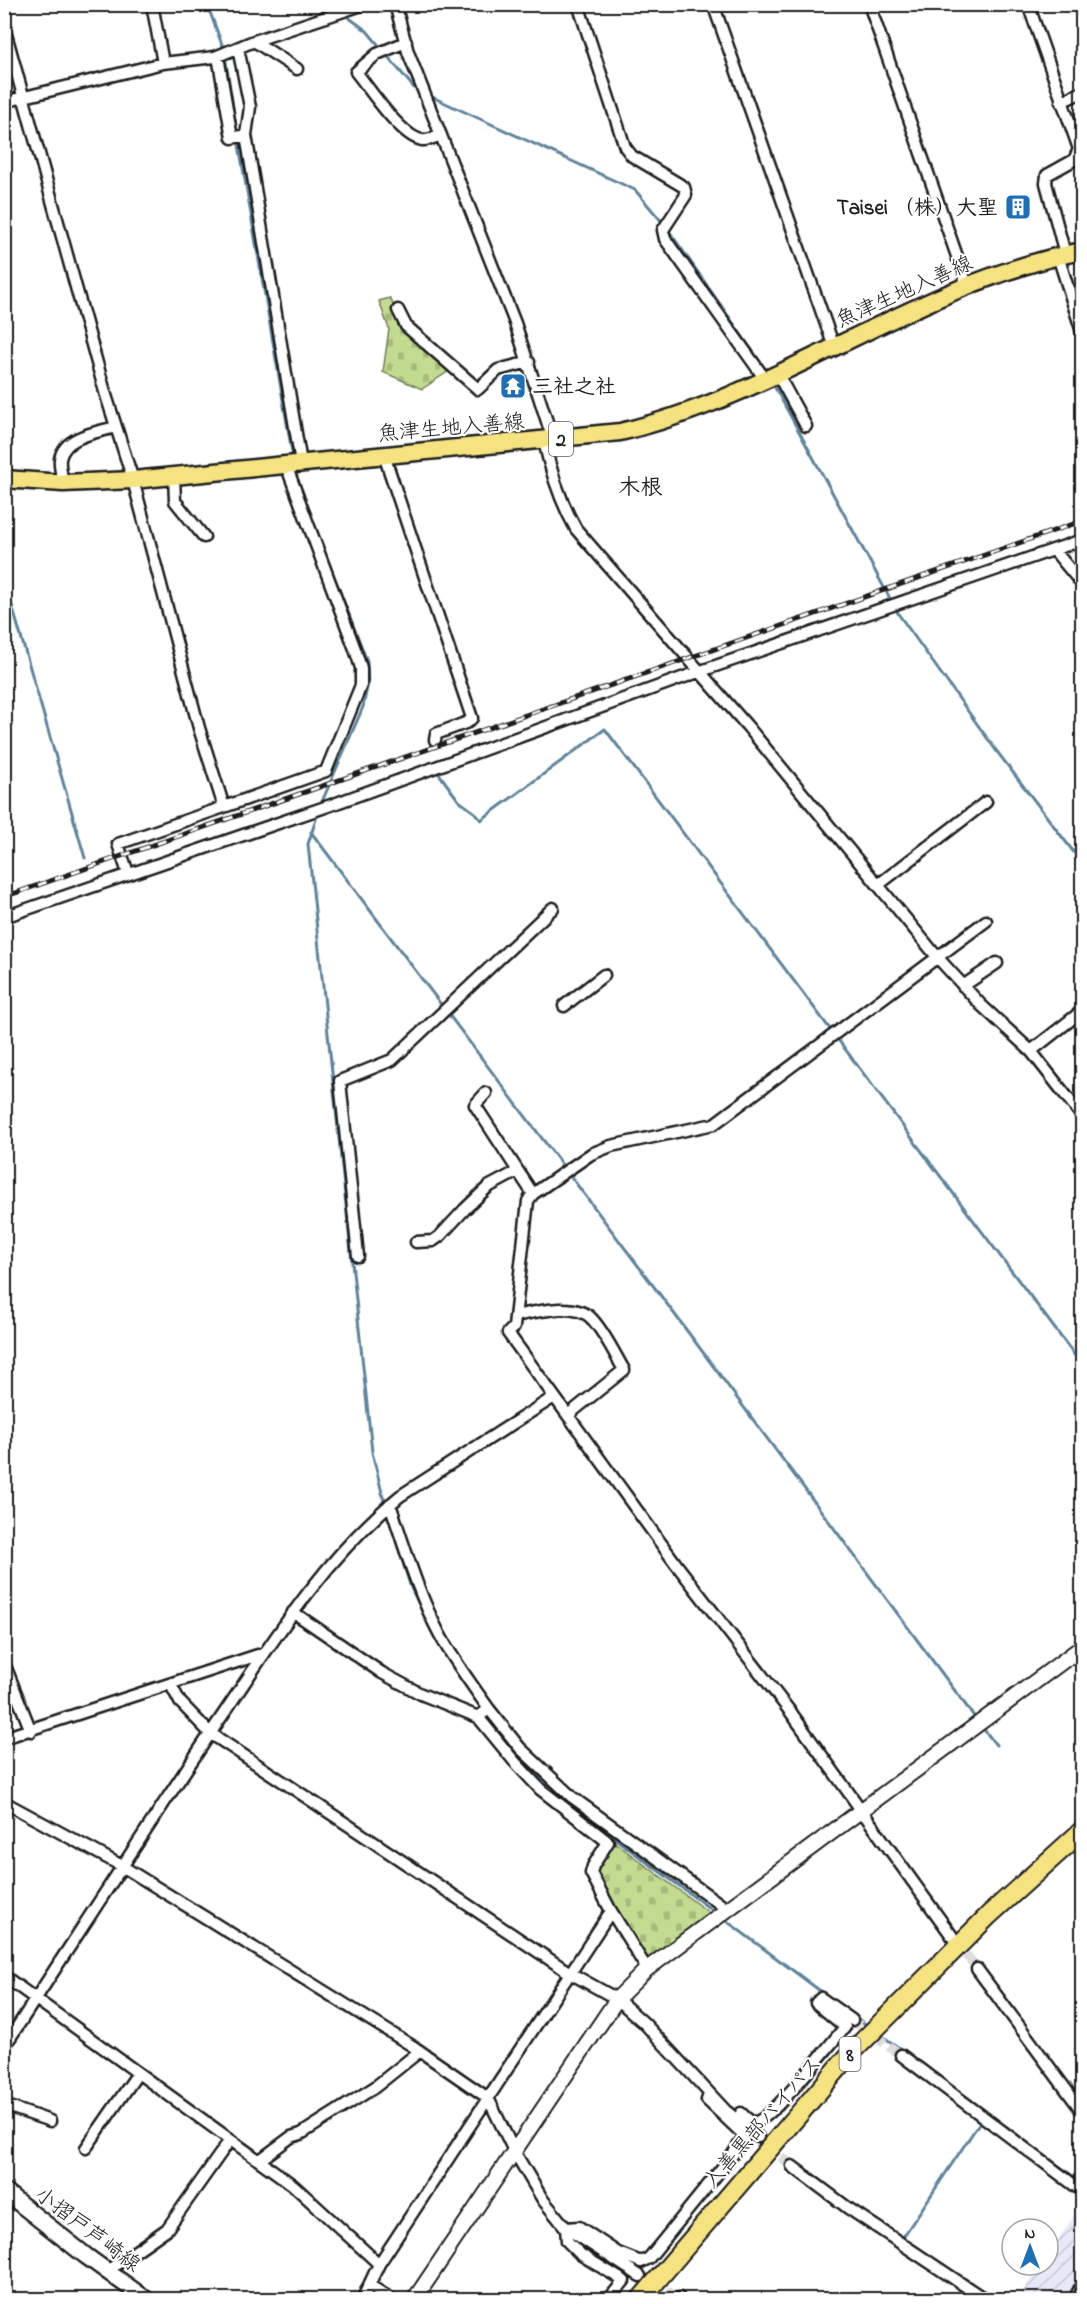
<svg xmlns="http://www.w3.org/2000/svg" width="1087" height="2304" viewBox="0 0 1087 2304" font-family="'Indie Flower','Klee One',sans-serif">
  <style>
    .industrial { fill: url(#industrial-furrows) }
    .cemetery { fill: url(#cemetery-stones); stroke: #707c56; stroke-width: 1.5 }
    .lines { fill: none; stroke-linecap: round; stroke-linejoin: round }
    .stream { stroke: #608399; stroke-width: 3 }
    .minor-tunnel { stroke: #ddd; stroke-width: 10; stroke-dasharray: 10 5; stroke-linecap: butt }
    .minor-casing { stroke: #1c1c1c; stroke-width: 15 }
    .tertiary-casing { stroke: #1c1c1c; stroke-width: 18 }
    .secondary-casing { stroke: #1c1c1c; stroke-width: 20 }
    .primary-casing { stroke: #1c1c1c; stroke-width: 21 }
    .trunk-casing { stroke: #1c1c1c; stroke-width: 22 }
    .minor { stroke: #fff; stroke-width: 10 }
    .tertiary { stroke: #fff; stroke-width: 14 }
    .secondary { stroke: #fff; stroke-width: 15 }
    .primary { stroke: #f5e382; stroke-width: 16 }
    .trunk { stroke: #f5e382; stroke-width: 18 }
    .rail-casing { stroke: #1c1c1c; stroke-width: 5 }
    .rail { stroke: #fff; stroke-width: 3; stroke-dasharray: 9; stroke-linecap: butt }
    .labels { text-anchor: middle; stroke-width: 4.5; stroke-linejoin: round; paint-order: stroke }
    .shield { fill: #fff; stroke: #606060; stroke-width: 1.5 }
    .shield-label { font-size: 20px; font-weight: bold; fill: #1c1c1c }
    .poi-label { font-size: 21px; font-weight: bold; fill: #1c1c1c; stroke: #fff; text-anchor: end }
    .street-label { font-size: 21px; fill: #1c1c1c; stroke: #fff }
    .neighbourhood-label { font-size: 22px; font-weight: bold; fill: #1c1c1c; stroke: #fff }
  </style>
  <defs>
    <pattern id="industrial-furrows" width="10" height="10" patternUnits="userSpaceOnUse" patternTransform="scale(1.5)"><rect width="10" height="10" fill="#e8e9f8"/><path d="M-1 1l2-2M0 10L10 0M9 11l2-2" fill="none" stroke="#c6c7d4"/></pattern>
    <pattern id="cemetery-stones" width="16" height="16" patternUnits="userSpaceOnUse" patternTransform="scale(1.5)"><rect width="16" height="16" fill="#c3db91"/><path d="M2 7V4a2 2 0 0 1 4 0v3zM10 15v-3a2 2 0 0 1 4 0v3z" fill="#a7bb7c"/></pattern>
  </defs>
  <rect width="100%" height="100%" fill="#fff"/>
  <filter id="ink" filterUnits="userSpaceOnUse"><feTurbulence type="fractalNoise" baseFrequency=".0167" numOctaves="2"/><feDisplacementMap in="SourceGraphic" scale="12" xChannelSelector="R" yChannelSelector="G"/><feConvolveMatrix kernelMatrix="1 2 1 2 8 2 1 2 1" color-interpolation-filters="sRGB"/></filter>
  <g filter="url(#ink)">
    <path class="industrial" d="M 1082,2204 L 1082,2277 L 1070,2299 L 1017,2300 L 1040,2265 L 1048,2265 L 1048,2254 Z"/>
    <path class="cemetery" d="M 390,298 L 395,308 L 452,369 L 422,389 L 383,372 L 389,329 L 379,301 Z
      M 613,1841 L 712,1915 L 648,1963 L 594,1873 Z"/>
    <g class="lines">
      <path class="stream" d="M 207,4 L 224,50
        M 332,4 L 339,10
        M 344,14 L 367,31 L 381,48
        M 385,53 L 415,89 L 421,92
        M 225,56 L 237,133
        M 430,96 L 635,190 L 663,223
        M 238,139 L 293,458
        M 667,228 L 768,373
        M 772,382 L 899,615 L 995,749 L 1082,863
        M 316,530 L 367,661 L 368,683 L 363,707 L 321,804
        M 4,578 L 85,858
        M 435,771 L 437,771 L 459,801 L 474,812 L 481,820 L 605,729 L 1082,1365
        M 318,813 L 308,844 L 372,1452 L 385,1505
        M 317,816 L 353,803
        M 311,832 L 667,1304 L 976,1719
        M 387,1512 L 411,1588 L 435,1637
        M 486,1715 L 526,1765 L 559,1798
        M 982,1727 L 996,1745
        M 564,1801 L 716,1913
        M 724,1919 L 827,1996
        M 854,2016 L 868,2026
        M 878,2033 L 905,2052
        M 913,2057 L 967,2098
        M 999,2122 L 1082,2183
        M 901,2240 L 982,2119"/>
      <path class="minor-tunnel" d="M 957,1943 L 977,1969
        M 852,2020 L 901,2055
        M 758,2137 L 792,2166
        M 640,2276 L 679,2298"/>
      <defs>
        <path id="minor" d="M 152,4 L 163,63
          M 395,4 L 408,52 L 515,323 L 553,440
          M 578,4 L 625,147 L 632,156 L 684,187 L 686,195 L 663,230 L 665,239 L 765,379
          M 713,4 L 834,347
          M 869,4 L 967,285
          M 1028,4 L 1079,149 L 1074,160 L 1047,175 L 1046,183 L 1065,254
          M 4,27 L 105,392 L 133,480 L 199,728 L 224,807 L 326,771 L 361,685 L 361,668 L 355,649 L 286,465
          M 254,41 L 297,69
          M 406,42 L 377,54 L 356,72 C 370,89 401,137 422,140 C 429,141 435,137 441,135
          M 218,56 L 232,138 L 246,135 L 250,107 L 238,48
          M 4,102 L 163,63 L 215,57 L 254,41 L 365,4
          M 1061,102 L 1082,92
          M 246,135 L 301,463
          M 1058,256 L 1082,332
          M 398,310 L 406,326 L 478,389 L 498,370 L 529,362
          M 777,373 L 806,426
          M 544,441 C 551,473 560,501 576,529 L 748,727 L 938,958 L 981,1005 L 1031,1051 L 1082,1116
          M 384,455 L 472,718 L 468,722 L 436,734 L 435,740
          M 174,476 L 175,501 L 204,537
          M 63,483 C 62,476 59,466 60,459 C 64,436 98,432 116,427
          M 1054,550 L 1082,584
          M 128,873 L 118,844 L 224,807
          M 878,885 L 986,802
          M 4,917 L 331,805 L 701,671 L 1082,540
          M 963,986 L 997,963
          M 564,1006 L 604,975
          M 1031,1051 L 1082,1011
          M 486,1093 L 475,1105 L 518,1171
          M 416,1242 L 433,1241 L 440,1236 L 465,1209 L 488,1187 L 518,1171 L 533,1194
          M 358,1256 L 340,1081 L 392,1060 L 553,908
          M 515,1316 C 536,1312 576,1301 592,1319 C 605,1333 614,1353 624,1370 L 568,1415
          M 390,1504 C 405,1548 418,1594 440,1635 C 454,1661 472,1685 489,1709
          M 293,1612 L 382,1673 L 421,1694 L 478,1717
          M 4,1663 L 31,1731
          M 171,1685 L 180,1702 L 210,1733 L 570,1973 L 617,1999 L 644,2023 L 725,2110 L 758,2137
          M 4,1738 L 258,1655 L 263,1655
          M 4,1802 L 122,1866 L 414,2047 L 488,2098 L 514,2151 L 543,2200 L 566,2228 L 640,2276
          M 952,1936 L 792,1714 L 676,1564 L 508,1333 L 514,1327 L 528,1201 L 533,1194 L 591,1154 L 611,1146 L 714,1124 L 986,921
          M 647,1969 L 611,1911 L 591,1873 L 593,1866 L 608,1842 L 540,1789 L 514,1761 L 478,1717 L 489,1709 L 520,1748 L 572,1797 L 727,1909
          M 977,1969 L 1082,2111
          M 4,1976 L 293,2185 L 379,2264
          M 4,2047 C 75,1939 144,1832 216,1725 C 271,1644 323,1559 400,1496 L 554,1397
          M 901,2055 L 1082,2191
          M 4,2105 L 50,2121
          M 741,2113 C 745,2117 750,2123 756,2122 C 773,2118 830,2044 845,2027 L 816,2003 L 821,1998 L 852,2020
          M 86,2148 L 138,2073
          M 260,2160 L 291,2137 L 301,2134 L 375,2087 L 420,2051
          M 792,2166 L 848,2208 L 986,2300
          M 107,2271 L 167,2229 L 230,2140
          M 369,2285 L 393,2300
          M 679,2298 L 681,2300
          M 362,2300 L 379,2264 L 611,1911
          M 608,2300 L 624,2281 L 580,2254 L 567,2241 L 566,2228 L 579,2227 L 618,2253 L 641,2262 L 649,2258 L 731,2157 L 745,2136 L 707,2100 L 708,2097
          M 1074,2300 L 1082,2284"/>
        <path id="tertiary" d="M 414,2300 L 617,1999 L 647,1969 L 1082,1647"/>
        <path id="secondary" d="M 4,2191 L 86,2256 L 147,2300"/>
        <path id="primary" d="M 4,479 L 63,483 L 133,480 L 620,432 C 782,394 918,283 1082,251"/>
        <path id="trunk" d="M 640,2300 L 852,2052 L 989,1915 L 1082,1831"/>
      </defs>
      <use href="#minor" class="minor-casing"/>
      <use href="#tertiary" class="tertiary-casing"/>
      <use href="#secondary" class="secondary-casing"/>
      <use href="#primary" class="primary-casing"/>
      <use href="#trunk" class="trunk-casing"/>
      <use href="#minor" class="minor"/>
      <use href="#tertiary" class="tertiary"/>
      <use href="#secondary" class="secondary"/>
      <use href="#primary" class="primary"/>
      <use href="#trunk" class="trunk"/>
      <defs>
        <path id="rail" d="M 4,897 L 1082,521"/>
      </defs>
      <use href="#rail" class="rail-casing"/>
      <use href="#rail" class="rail"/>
    </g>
  </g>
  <defs>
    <symbol id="building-square" viewBox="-11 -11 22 22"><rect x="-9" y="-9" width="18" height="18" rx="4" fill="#1f6fb2" stroke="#fff"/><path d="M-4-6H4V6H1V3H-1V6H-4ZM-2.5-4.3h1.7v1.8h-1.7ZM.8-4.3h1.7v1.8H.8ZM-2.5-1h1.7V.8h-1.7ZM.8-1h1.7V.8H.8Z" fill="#fff"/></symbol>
    <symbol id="temple-square" viewBox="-11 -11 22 22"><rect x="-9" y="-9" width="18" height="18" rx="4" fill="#1f6fb2" stroke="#fff"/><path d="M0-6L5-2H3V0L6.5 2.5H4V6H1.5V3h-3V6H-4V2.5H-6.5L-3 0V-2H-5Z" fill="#fff"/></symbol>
  </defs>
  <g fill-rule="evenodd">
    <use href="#building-square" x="1003" y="192" width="30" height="30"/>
    <use href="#temple-square" x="498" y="371" width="30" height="30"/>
  </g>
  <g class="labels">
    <g class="shield">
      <rect x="549" y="422" width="24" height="34" rx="4.5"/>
      <rect x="839.5" y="2037" width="21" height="34" rx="4.5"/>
    </g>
    <g class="shield-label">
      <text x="561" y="446">2</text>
      <text x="850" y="2061">8</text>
    </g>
    <g class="poi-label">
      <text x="998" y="214">Taisei （株）大聖</text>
      <text x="532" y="393" text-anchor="start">三社之社</text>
    </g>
    <g class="street-label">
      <text transform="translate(904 291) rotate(-24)" y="7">魚津生地入善線</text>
      <text transform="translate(451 427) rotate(-5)" y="7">魚津生地入善線</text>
      <text transform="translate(762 2122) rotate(-49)" y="7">入善黒部バイパス</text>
      <text transform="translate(88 2229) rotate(37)" y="7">小摺戸芦崎線</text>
    </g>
    <g class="neighbourhood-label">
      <text x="640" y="494">木根</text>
    </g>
  </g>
  <rect width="1087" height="2304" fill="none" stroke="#fff" stroke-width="24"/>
  <rect x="12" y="12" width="1063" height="2280" fill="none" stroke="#1c1c1c" stroke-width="2" filter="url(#ink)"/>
  <g transform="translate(1030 2247)"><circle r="28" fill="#ffffff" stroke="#a4a4a4" stroke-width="1.5"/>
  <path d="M0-4.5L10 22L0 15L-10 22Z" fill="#1f6fb2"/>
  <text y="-9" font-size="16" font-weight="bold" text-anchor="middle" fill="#1c1c1c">N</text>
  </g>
</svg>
